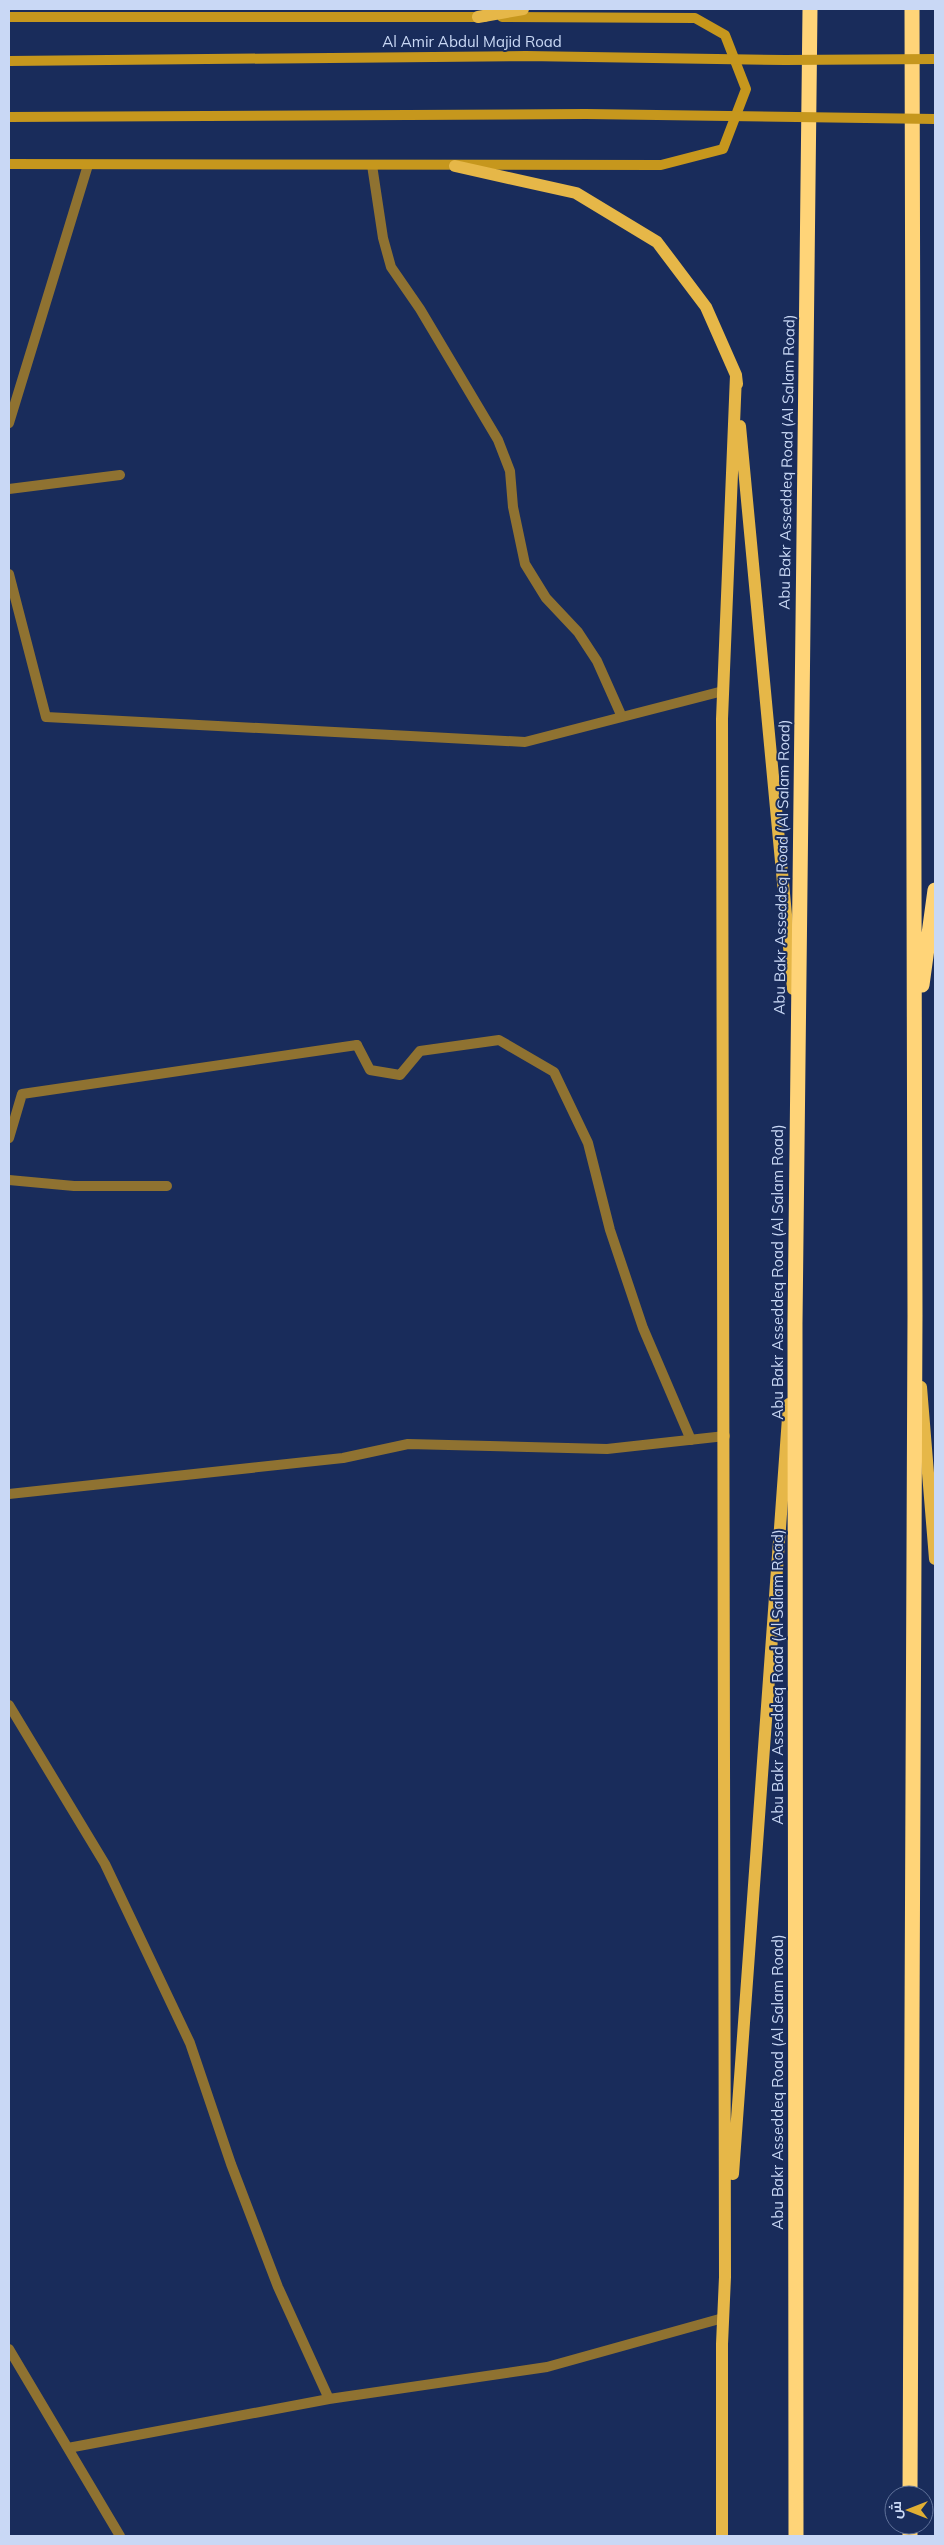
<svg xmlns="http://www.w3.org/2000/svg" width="944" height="2545" viewBox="0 0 944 2545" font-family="Mulish,Cairo,sans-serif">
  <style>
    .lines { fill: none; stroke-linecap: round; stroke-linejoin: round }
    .lane { stroke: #8f7231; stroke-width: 10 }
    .street { stroke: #8f7231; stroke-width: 10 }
    .secondary { stroke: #c6971d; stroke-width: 10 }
    .primary { stroke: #e6b748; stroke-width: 12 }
    .highway { stroke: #ffd478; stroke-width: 15 }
    .secondary-bridge { stroke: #c6971d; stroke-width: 10 }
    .labels { text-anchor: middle; stroke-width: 4; stroke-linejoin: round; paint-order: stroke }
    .street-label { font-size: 15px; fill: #c9d8f5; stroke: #192c5b }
  </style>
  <rect width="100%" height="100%" fill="#192c5b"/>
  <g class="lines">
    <path class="lane" d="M 357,1045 L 370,1070 L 400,1075 L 420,1051 L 499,1040 L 554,1072 L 588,1143 L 610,1230 L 643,1328 L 691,1440"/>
    <path class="street" d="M 372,165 L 383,238 L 391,267 L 420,309 L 498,440 L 510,471 L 513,507 L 525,564 L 546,598 L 578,632 L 597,661 L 622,717
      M 9,423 L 88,165
      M 9,489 L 120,475
      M 9,574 L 46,717 L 525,742 L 723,691
      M 9,1138 L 22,1094 L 357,1045
      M 9,1180 L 74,1186 L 167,1186
      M 9,1494 L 343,1458 L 408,1444 L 607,1449 L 725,1436
      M 9,1705 L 105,1864 L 190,2043 L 231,2164 L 278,2287 L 329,2399
      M 9,2349 L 120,2536
      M 68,2448 L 329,2399 L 547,2367 L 723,2318"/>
    <path class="secondary" d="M 9,17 L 485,17
      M 9,164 L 661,165 L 723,149 L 746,89 L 725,35 L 695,18 L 502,17"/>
    <path class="primary" d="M 478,17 L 523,9
      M 455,166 L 576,193 L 657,242 L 706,307 L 736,375 L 737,384
      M 740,426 L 793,989
      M 921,1387 L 935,1559
      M 733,2174 L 789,1404
      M 722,2536 L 722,2344 L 725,2277 L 722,719 L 736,375"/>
    <path class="highway" d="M 922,985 L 935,890
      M 910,2495 L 915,1315 L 912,9
      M 796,2536 L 795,1324 L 810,9
      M 910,2536 L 910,2525"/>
    <path class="secondary-bridge" d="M 9,61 L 526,56 L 785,60 L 935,59
      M 9,117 L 586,114 L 935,119"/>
  </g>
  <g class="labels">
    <g class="street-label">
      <text x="472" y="47">Al Amir Abdul Majid Road</text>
      <text transform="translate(787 462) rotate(-89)" y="5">Abu Bakr Asseddeq Road (Al Salam Road)</text>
      <text transform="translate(782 867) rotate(-89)" y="5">Abu Bakr Asseddeq Road (Al Salam Road)</text>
      <text transform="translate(778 1272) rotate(-90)" y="5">Abu Bakr Asseddeq Road (Al Salam Road)</text>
      <text transform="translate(778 1677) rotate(-90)" y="5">Abu Bakr Asseddeq Road (Al Salam Road)</text>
      <text transform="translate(778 2082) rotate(-90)" y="5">Abu Bakr Asseddeq Road (Al Salam Road)</text>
    </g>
  </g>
  <rect width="944" height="2545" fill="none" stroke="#c9d8f5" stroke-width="20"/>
  <g transform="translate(909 2510) rotate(270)"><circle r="24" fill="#192c5b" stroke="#5f7199"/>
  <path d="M0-4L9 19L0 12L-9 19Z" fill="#e1af34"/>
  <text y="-8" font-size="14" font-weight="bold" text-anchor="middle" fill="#c9d8f5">ش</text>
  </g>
</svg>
